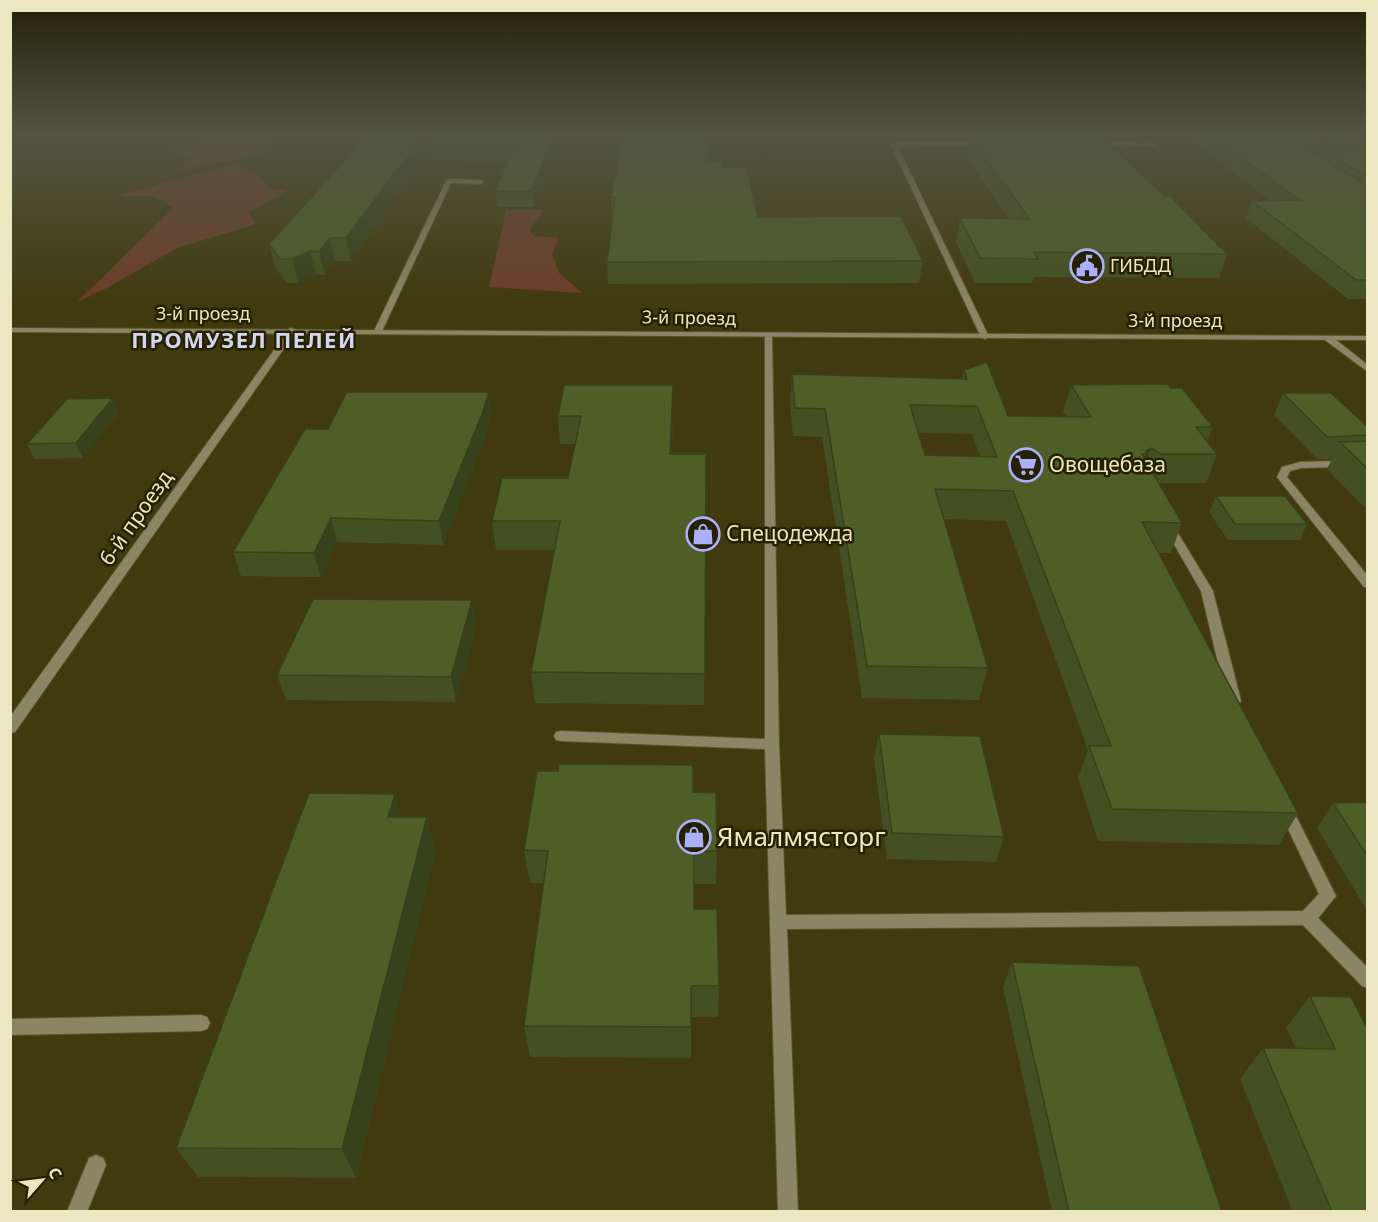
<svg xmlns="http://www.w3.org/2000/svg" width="1378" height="1222" viewBox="0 0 1378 1222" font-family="'Noto Sans',sans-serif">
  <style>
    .green { fill: #6d3d2a }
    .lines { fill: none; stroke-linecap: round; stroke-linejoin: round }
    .service-casing { stroke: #5c562a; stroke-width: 2 }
    .minor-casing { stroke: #5c562a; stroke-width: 2 }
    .tertiary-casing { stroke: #5c562a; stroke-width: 2 }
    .service { fill: #8a8665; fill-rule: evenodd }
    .minor { fill: #8a8665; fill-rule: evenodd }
    .tertiary { fill: #8a8665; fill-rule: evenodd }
    .wall { fill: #445021; fill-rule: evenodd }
    .shaded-wall { fill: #37411b }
    .building { fill: #4f5d26; stroke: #37411b; stroke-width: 1.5; fill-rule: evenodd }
    .labels { text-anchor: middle; stroke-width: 5; stroke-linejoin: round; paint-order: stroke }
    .far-poi-label { font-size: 18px; fill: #ece7c0; stroke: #252100; text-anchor: start }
    .far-street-label { font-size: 18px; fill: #ece7c0; stroke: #252100 }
    .poi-label { font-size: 21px; fill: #ece7c0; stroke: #252100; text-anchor: start }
    .street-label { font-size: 21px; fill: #ece7c0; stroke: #252100 }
    .far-district-label { font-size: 22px; font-weight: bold; letter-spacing: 1.5px; fill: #d3d5f3; stroke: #252100 }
    .near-poi-label { font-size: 26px; fill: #ece7c0; stroke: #252100; text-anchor: start }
  </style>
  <rect width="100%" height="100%" fill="#403a0e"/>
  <path class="green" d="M 199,133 L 289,133 L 266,153 L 179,171 L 188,157 L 170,149 L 202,137 Z
    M 237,163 L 258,175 L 270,188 L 287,191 L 248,212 L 256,224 L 177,248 L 107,288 L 77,302 L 173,208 L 154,196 L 116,196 Z
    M 506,210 L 544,210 L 529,231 L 534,236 L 559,238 L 552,254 L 559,273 L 582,293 L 489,287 Z"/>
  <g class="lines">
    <defs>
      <path id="service" d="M 1136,133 L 1142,133 L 1154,144 L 1154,146 L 1094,147 L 1091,145 L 1094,143 L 1147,143 Z
        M 984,142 L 986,145 L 898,147 L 989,337 L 985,339 L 981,337 L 891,145 L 894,143 Z
        M 449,179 L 481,180 L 484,182 L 481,184 L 451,183 L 382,331 L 375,333 L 374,331 L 446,181 Z
        M 765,333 L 772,335 L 779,744 L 786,915 L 1303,911 L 1319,894 L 1278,808 L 1280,804 L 1285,802 L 1290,804 L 1336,896 L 1318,918 L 1368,968 L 1368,988 L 1362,986 L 1303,925 L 787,929 L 798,1212 L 778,1212 L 765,749 L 561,741 L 556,740 L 554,736 L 556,732 L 561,731 L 765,739 Z
        M 1325,336 L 1331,336 L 1368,365 L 1368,372 L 1325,340 Z
        M 1368,460 L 1368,466 L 1301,468 L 1290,471 L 1287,477 L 1368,576 L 1368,587 L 1364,587 L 1277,477 L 1282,467 L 1300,462 Z
        M 1168,522 L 1173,525 L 1213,591 L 1241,701 L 1239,704 L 1229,704 L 1227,701 L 1201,591 L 1163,525 Z
        M 201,1015 L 207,1017 L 210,1023 L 207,1029 L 201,1031 L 10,1035 L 10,1019 Z
        M 96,1155 L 103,1158 L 106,1165 L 87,1212 L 67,1212 L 89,1158 Z"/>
      <path id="minor" d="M 290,328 L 297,330 L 15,732 L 10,733 L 10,717 Z"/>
      <path id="tertiary" d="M 10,328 L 1368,336 L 1368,340 L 10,332 Z"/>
    </defs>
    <use href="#service" class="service-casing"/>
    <use href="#minor" class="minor-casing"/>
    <use href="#tertiary" class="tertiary-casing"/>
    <use href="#service" class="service"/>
    <use href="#minor" class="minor"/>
    <use href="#tertiary" class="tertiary"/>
  </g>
  <path class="wall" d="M 559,133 L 534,207 L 497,207 L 495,191 L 508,161 L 431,160 L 430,151 L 351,261 L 335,261 L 325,275 L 316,275 L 298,283 L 286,283 L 275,267 L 269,244 L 433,139 Z
    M 1181,133 L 1368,133 L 1368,299 L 1348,299 L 1246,218 L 1252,201 L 1270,200 Z
    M 971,139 L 1227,254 L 1219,278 L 1034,277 L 1032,283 L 975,283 L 956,242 L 960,218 L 1009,219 L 968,159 Z
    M 708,161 L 722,167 L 758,217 L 923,261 L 919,283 L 608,284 L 607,262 L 612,215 L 611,197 Z
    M 964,370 L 1008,416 L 1066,416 L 1063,412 L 1071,385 L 1171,388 L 1213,427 L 1207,441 L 1217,454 L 1206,483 L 1159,483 L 1182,523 L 1171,553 L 1159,553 L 1298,813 L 1279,845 L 1098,841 L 1078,778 L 1088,750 L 1006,521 L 944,519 L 988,668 L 979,700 L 862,698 L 822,437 L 793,436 L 790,402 L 792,374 L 962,379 ZM 918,433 L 972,434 L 980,456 L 925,455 Z
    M 673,385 L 673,413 L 672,454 L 706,454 L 704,705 L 535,703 L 531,672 L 554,550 L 496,550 L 492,521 L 568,478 L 575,444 L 560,444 L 558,416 Z
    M 1283,393 L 1368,427 L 1368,511 L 1327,469 L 1332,459 L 1317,459 L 1274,415 Z
    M 113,398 L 119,413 L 83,458 L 34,459 L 27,444 Z
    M 492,414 L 486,436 L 443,545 L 337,542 L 321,577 L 241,576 L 233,552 Z
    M 1216,496 L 1307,524 L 1300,540 L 1228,540 L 1209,512 Z
    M 472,600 L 476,625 L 456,702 L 286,700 L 277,675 Z
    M 879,734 L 1004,837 L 996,862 L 887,859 L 874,759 Z
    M 693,792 L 717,851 L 716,884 L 694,884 L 694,909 L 719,986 L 718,1017 L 691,1017 L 691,1058 L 530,1057 L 524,1026 L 543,883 L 530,883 L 524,850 Z
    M 395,794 L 401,817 L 436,850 L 356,1178 L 198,1177 L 176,1148 Z
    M 1368,802 L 1368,912 L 1317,828 L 1333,803 Z
    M 1012,962 L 1222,1212 L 1052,1212 L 1003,987 Z
    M 1310,996 L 1351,997 L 1368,1212 L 1293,1212 L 1240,1079 L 1263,1048 L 1296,1048 L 1286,1028 Z"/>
  <path class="shaded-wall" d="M 425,133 L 432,133 L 434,145 L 429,145 L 430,151 L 351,261 L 346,238 Z
    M 553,133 L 559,133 L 534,207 L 532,191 Z
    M 1329,137 L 1324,150 L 1320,148 L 1318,155 L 1299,162 L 1305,146 Z
    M 330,238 L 335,261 L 325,275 L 319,252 Z
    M 310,251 L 316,275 L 298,283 L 292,259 Z
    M 673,385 L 673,413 L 671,482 L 670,454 Z
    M 489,392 L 492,414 L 486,436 L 443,545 L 439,521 Z
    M 113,398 L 119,413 L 83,458 L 76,443 Z
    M 1151,448 L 1142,477 L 1138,480 L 1146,451 Z
    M 331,518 L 337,542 L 321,577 L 314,553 Z
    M 472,600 L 476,625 L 456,702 L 451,677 Z
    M 395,794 L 404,827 L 388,817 Z
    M 427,817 L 436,850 L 356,1178 L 342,1149 Z"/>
  <path class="building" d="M 370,133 L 425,133 L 346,238 L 330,238 L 319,252 L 310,251 L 292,259 L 280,259 L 269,244 Z
    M 437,133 L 553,133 L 532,191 L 495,191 L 515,145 L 429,145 Z
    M 624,133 L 706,133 L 708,161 L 722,161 L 722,167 L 746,167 L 758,217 L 901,216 L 923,261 L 607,262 L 615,197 L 611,197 Z
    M 1206,133 L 1368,133 L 1368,136 L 1329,137 L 1305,146 L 1306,149 L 1368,186 L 1368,280 L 1356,280 L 1252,201 L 1300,200 Z
    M 971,139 L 1103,139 L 1165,196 L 1170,196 L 1227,254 L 1034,252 L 1038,259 L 980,258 L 960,218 L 1030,219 Z
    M 1368,144 L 1368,177 L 1320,148 Z
    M 987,362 L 1008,416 L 1091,417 L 1071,385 L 1168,384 L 1171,388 L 1182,388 L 1213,427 L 1196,427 L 1217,454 L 1161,454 L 1151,448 L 1146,451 L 1146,454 L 1142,454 L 1182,523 L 1142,522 L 1298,813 L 1112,809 L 1089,746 L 1111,746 L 1013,491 L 935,489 L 988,668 L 867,666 L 825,409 L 795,408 L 792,374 L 967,379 L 964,370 ZM 910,405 L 977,406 L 997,457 L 925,455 Z
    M 564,385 L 673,385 L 670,454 L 706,454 L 705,674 L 531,672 L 560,521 L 492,521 L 502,478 L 568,478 L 581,416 L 558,416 Z
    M 347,392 L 489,392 L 482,414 L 439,521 L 331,518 L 314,553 L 233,552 L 305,429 L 328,429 Z
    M 1283,393 L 1331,393 L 1368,427 L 1368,435 L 1327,437 Z
    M 113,398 L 76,443 L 27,444 L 67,399 Z
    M 1368,441 L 1368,469 L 1340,442 Z
    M 1216,496 L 1285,496 L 1307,524 L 1235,524 Z
    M 313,599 L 472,600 L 451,677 L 277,675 Z
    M 879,734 L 980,736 L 1004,837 L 892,833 Z
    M 559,764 L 693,765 L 693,792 L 716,793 L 717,851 L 694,851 L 694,909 L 717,909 L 719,986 L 691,986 L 691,1027 L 524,1026 L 548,851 L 524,850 L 537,771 L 558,771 Z
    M 309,793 L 395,794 L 388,817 L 427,817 L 342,1149 L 176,1148 Z
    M 1368,802 L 1368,857 L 1333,803 Z
    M 1012,962 L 1139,966 L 1222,1212 L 1069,1212 Z
    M 1310,996 L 1351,997 L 1368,1030 L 1368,1212 L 1332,1212 L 1263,1048 L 1335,1049 Z"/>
  <linearGradient id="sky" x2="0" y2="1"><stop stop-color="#232008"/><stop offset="0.44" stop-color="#535541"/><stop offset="1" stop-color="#535541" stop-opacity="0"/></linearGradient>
  <rect width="1378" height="304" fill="url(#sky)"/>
  <defs>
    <symbol id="civic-ring" viewBox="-11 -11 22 22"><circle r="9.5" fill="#252100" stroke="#acaffb" stroke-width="1.5"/><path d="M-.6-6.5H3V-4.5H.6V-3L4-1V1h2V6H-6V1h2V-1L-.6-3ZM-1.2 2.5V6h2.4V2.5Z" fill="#acaffb"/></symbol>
    <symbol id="supermarket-ring" viewBox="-11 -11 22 22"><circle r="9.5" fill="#252100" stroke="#acaffb" stroke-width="1.5"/><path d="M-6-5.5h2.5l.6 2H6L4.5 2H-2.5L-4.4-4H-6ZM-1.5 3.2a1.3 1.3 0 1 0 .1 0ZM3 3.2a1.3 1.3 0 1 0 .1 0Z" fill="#acaffb"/></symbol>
    <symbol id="shop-ring" viewBox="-11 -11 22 22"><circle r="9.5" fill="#252100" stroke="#acaffb" stroke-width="1.5"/><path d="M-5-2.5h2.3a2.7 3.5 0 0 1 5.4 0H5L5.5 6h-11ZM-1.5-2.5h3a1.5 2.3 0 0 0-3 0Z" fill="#acaffb"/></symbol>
  </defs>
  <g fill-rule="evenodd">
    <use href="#civic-ring" x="1068" y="247" width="38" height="38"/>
    <use href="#supermarket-ring" x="1007" y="446" width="38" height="38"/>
    <use href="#shop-ring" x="684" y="515" width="38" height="38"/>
    <use href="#shop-ring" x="675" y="818" width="38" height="38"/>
  </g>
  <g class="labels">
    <g class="far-poi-label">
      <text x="1110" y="272">ГИБДД</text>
    </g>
    <g class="far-street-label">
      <text x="203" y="320">3-й проезд</text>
      <text transform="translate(689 318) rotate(1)" y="6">3-й проезд</text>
      <text x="1175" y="327">3-й проезд</text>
    </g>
    <g class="poi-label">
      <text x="1049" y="472">Овощебаза</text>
      <text x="726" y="541">Спецодежда</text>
    </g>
    <g class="street-label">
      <text transform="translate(136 518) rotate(-55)" y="7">6-й проезд</text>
    </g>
    <g class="far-district-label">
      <text x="244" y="348">ПРОМУЗЕЛ ПЕЛЕЙ</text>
    </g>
    <g class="near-poi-label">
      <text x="717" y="846">Ямалмясторг</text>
    </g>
  </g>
  <rect width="1378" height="1222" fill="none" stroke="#ece7c0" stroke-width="24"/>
  <g transform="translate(42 1180) rotate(62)" stroke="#252100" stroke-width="4.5" paint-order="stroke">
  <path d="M0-4.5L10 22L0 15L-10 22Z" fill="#ece7c0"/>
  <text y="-9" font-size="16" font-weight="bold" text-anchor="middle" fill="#ece7c0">С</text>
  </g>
</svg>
